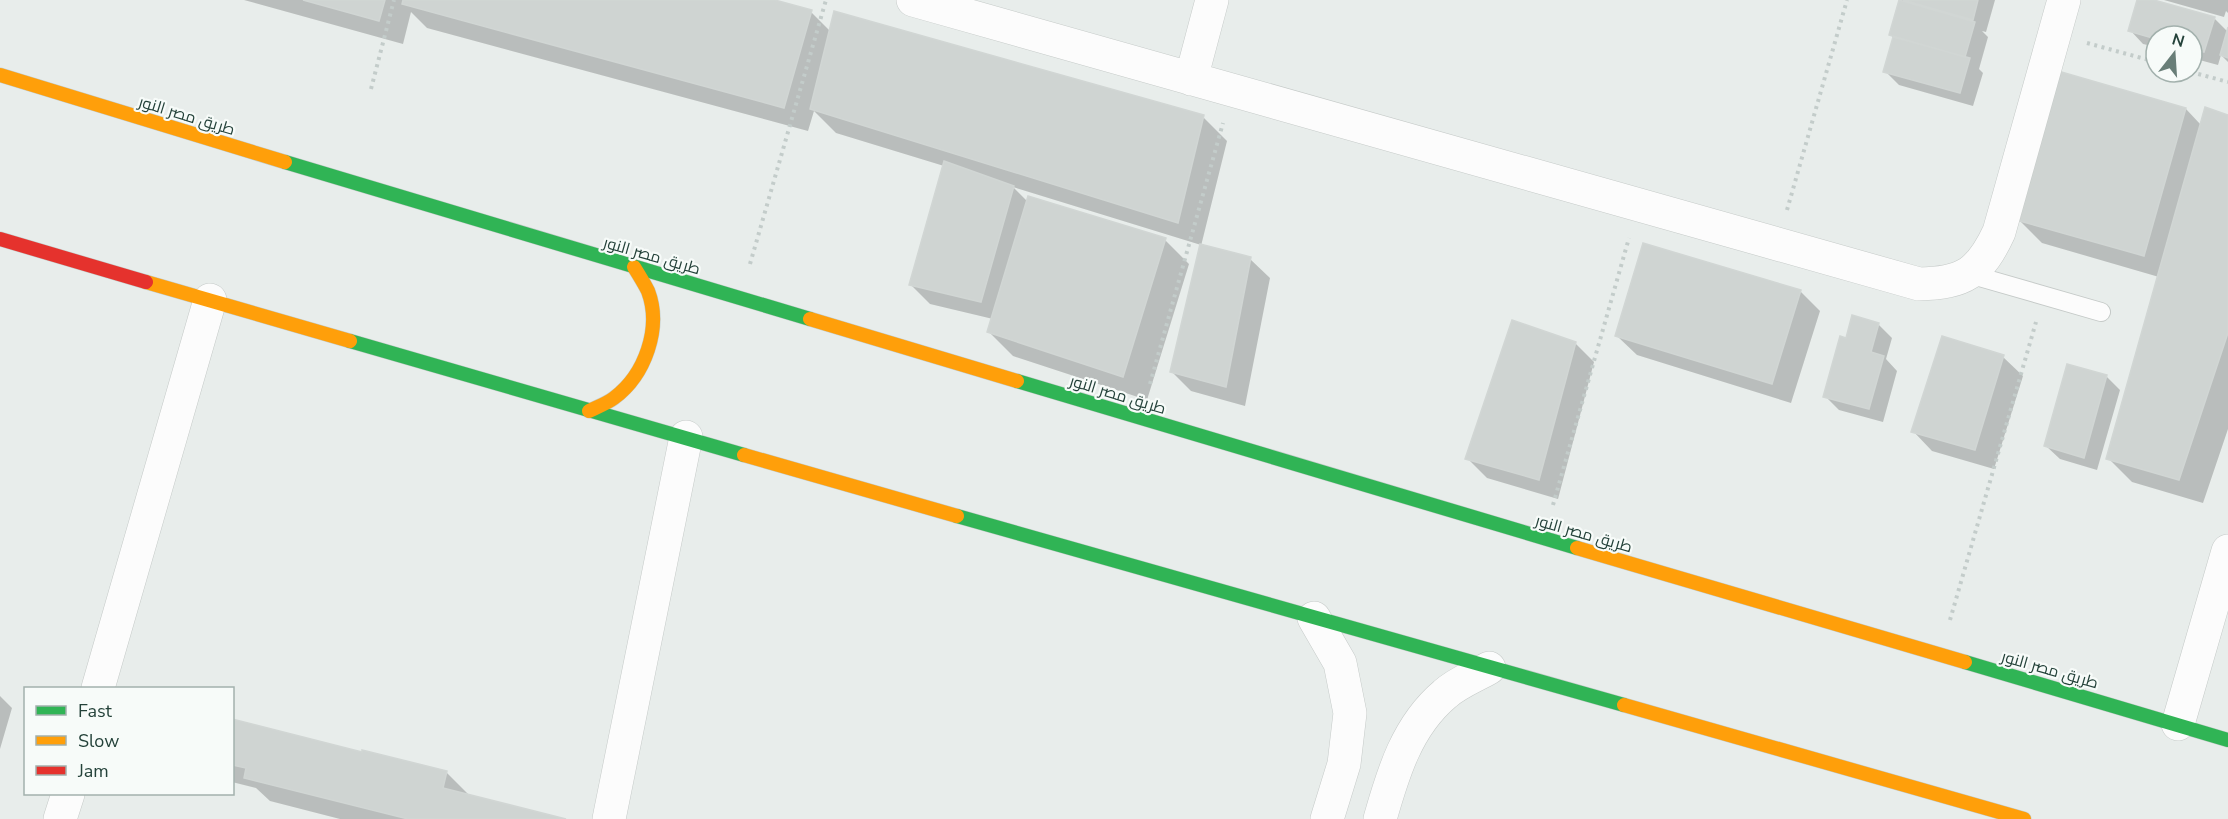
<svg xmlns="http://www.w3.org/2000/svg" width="2228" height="819" viewBox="0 0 2228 819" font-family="'Nunito Sans',Cairo,sans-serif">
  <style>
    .shadow { fill: #0003 }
    .building { fill: #cfd4d2; stroke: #d1d6d4; stroke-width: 1.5 }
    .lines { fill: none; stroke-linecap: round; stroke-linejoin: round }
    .lane-casing { stroke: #c5cac8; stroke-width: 20 }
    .street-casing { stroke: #c5cac8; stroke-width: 34 }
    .fast-casing { stroke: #c3cbc8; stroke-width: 15 }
    .slow-casing { stroke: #c3cbc8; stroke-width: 15 }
    .jam-casing { stroke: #c3cbc8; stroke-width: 15 }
    .path { stroke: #c3ccca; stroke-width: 4; stroke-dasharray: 3 4.5; stroke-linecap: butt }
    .lane { stroke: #fcfcfc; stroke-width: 18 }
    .street { stroke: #fcfcfc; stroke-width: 33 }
    .fast { stroke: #30b455; stroke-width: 14 }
    .slow { stroke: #ff9f0a; stroke-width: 14 }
    .jam { stroke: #e5322d; stroke-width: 14 }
    .labels { text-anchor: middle; stroke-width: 4.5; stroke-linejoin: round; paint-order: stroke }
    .street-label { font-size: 16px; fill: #24423a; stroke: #f7fbf9 }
  </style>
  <rect width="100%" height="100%" fill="#e8edeb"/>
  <path class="shadow" d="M 244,0 L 770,0 L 811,12 L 830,31 L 1203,117 L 1227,141 L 1201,246 L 1250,259 L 1270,278 L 1245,406 L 1191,391 L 1171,371 L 1201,245 L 1013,187 L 1028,202 L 1165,240 L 1189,264 L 1147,400 L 1013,356 L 989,332 L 993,319 L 930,304 L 910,284 L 944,166 L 836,133 L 814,111 L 808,131 L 427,28 L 411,12 L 403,44 Z
    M 1900,0 L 1995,0 L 1986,32 L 1982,31 L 1988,37 L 1979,69 L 1983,73 L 1973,106 L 1899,85 L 1885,71 L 1894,39 L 1891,35 Z
    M 2138,0 L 2148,0 L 2214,18 L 2228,32 L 2228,62 L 2221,55 L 2218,65 L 2192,58 L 2192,36 L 2156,36 L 2156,47 L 2143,44 L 2130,30 Z
    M 2164,0 L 2228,0 L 2228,13 L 2226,11 L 2224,17 Z
    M 2186,109 L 2201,125 L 2228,117 L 2228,429 L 2203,503 L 2132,482 L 2108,458 L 2159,277 L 2042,243 L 2018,219 Z
    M 1800,291 L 1820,311 L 1791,403 L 1637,355 L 1617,336 Z
    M 1878,324 L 1892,338 L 1886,359 L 1897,371 L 1883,422 L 1839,410 L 1825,396 L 1847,339 Z
    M 1575,343 L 1594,362 L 1558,499 L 1487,478 L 1467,458 Z
    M 2003,357 L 2023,376 L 1994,469 L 1932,451 L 1913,431 Z
    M 2106,376 L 2120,390 L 2097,470 L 2060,459 L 2046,446 Z
    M 0,696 L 12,708 L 0,749 Z
    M 232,721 L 363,754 L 363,752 L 447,773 L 471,797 L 560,819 L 340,819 L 270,801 L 256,788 L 232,782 Z"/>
  <path class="building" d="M 303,0 L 385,0 L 379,21 Z
    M 403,0 L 775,0 L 812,10 L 784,108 L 402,4 Z
    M 1899,0 L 1975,22 L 1965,57 L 1889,35 Z
    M 1903,0 L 1978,0 L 1973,20 Z
    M 2137,0 L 2154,0 L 2215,17 L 2204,52 L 2192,49 L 2192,36 L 2156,36 L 2156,39 L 2128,31 Z
    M 834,11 L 1204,115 L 1178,223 L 810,109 Z
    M 2228,27 L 2228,58 L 2220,55 Z
    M 1893,37 L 1970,58 L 1960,93 L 1883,72 Z
    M 2058,71 L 2186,108 L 2144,256 L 2016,220 Z
    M 2205,107 L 2228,115 L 2228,333 L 2179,480 L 2106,459 Z
    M 944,161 L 1014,186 L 981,302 L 909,285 Z
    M 1028,196 L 1166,238 L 1123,377 L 987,332 Z
    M 1643,243 L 1801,290 L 1772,384 L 1615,336 Z
    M 1200,244 L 1251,257 L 1226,387 L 1170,372 Z
    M 1852,315 L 1879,323 L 1871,352 L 1884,356 L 1869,409 L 1823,397 L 1840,336 L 1846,338 Z
    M 1512,320 L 1576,342 L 1539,480 L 1465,459 Z
    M 1942,336 L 2004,355 L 1975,450 L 1911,432 Z
    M 2067,364 L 2107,375 L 2084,458 L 2044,446 Z
    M 232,719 L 362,752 L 362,750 L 447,771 L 443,788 L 566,819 L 408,819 L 244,778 L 246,768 L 232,765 Z"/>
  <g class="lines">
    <defs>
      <path id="lane" d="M 1969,274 L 2101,312"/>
      <path id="street" d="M 913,0 L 1919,284 C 1964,283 1980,273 1999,232 L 2064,0
        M 1191,79 L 1212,0
        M 1314,618 L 1340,663 L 1350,713 L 1344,764 L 1327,819
        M 98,688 L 210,300
        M 2178,724 L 2228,551
        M 60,819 L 68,794
        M 609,819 L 686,437
        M 1380,819 C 1393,773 1407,726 1445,694 C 1457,683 1475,676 1489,668"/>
      <path id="fast" d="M 285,162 L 810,319
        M 350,341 L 744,455
        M 1017,381 L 1577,548
        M 957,516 L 1624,705
        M 1965,662 L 2228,740"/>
      <path id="slow" d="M 0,75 L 285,162
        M 146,282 L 350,341
        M 810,319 L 1017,381
        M 589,411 C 597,407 606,404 614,398 C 645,375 662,328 648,291 C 644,283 639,275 634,267
        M 744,455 L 957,516
        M 1577,548 L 1965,662
        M 1624,705 L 2024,819"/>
      <path id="jam" d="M 0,239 L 146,282"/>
    </defs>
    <use href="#lane" class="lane-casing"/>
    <use href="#street" class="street-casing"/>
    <use href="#fast" class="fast-casing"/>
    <use href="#slow" class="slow-casing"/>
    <use href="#jam" class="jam-casing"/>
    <path class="path" d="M 2087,43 L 2156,62
      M 2191,72 L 2228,82
      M 371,89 L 394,0
      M 1787,210 L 1847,0
      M 750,264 L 826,0
      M 1150,384 L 1223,123
      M 1553,505 L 1629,238
      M 1950,620 L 2036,322"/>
    <use href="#lane" class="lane"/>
    <use href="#street" class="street"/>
    <use href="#fast" class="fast"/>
    <use href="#slow" class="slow"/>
    <use href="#jam" class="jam"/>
  </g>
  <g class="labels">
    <g class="street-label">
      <text transform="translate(187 115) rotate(17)" y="6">طريق مصر النور</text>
      <text transform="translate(652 255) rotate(16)" y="6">طريق مصر النور</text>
      <text transform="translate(1118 394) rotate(17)" y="6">طريق مصر النور</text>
      <text transform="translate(1584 533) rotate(16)" y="6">طريق مصر النور</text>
      <text transform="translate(2050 669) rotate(16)" y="6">طريق مصر النور</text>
    </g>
  </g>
  <rect x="24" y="687" width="210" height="108" fill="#f7fbf9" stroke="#a3b1ad" stroke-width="1.5"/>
  <rect x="36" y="706" width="30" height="9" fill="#30b455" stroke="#a3b1ad" stroke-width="1.5"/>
  <text x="78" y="717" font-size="18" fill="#24423a">Fast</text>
  <rect x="36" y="736" width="30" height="9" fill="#ff9f0a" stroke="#a3b1ad" stroke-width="1.5"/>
  <text x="78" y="747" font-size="18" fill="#24423a">Slow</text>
  <rect x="36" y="766" width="30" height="9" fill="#e5322d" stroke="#a3b1ad" stroke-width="1.5"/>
  <text x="78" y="777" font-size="18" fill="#24423a">Jam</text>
  <g transform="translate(2174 54) rotate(17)"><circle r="28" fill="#f7fbf9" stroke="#a3b1ad" stroke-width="1.5"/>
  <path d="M0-4.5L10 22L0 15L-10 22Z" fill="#697e78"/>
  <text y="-9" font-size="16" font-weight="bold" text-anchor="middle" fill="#24423a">N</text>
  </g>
</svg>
